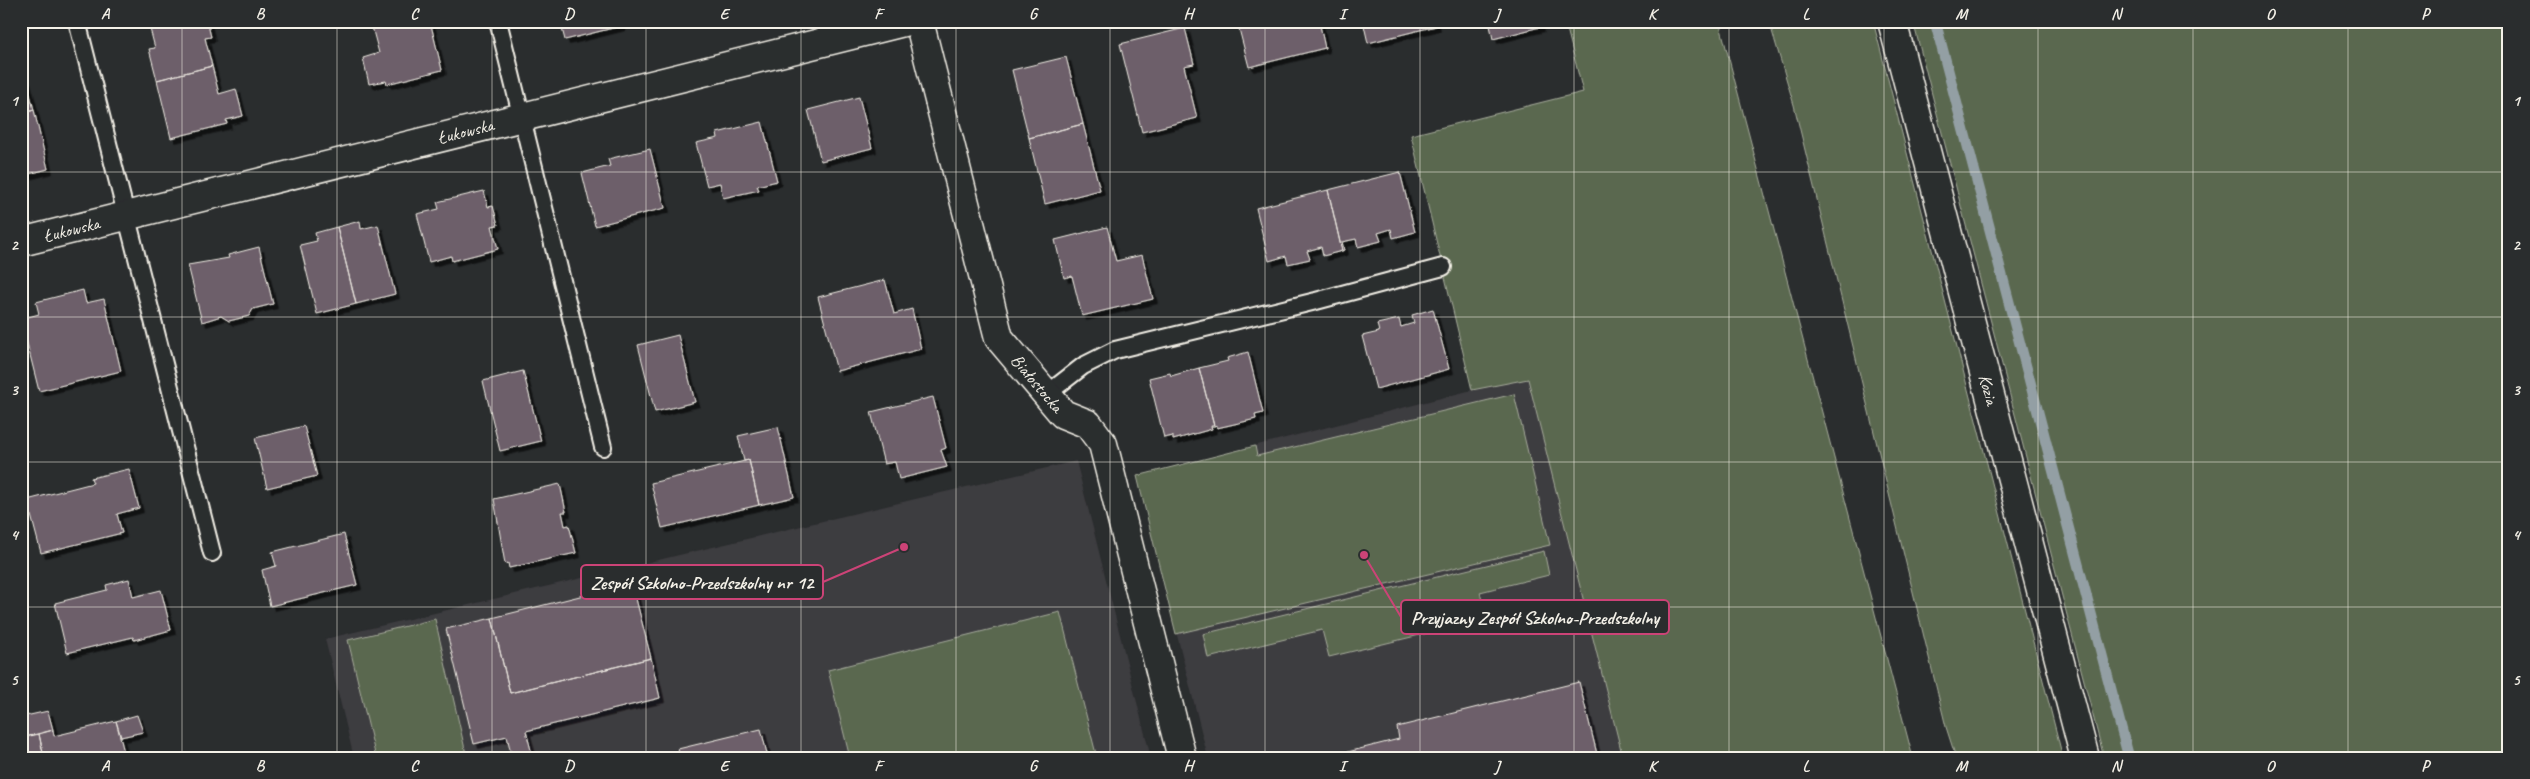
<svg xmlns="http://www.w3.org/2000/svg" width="2530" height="779" viewBox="0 0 2530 779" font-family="Caveat,sans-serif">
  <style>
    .built { fill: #3e3c40 }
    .green { fill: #5a6850; stroke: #a7ac9c }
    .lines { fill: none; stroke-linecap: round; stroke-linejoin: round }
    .stream { stroke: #939fa4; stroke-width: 11 }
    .building { fill: #6d5e6a; stroke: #f4f1e8; filter: url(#shadow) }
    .service-casing { stroke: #f4f1e8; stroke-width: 20 }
    .minor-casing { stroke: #f4f1e8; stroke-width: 31 }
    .service { stroke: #2a2d2e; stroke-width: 16 }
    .minor { stroke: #2a2d2e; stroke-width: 28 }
    .grid { fill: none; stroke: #f4f1e8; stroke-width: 1; stroke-opacity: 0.55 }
    .labels { text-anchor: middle; stroke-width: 4; stroke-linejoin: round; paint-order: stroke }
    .street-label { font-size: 18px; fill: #f4f1e8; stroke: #2a2d2e }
    .leader { fill: none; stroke: #cc4377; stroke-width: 2 }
    .callout-dot { fill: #cc4377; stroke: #2a2d2e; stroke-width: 2 }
    .callout { fill: #2a2d2e; stroke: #cc4377; stroke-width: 2 }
    .callout-label { font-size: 19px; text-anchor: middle; font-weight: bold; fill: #f4f1e8 }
    .neatline { fill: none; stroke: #f4f1e8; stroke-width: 2 }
    .grid-label { font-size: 16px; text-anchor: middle; font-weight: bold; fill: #f4f1e8 }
  </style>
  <defs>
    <filter id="shadow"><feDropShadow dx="4.5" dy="4.5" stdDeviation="0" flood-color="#0009"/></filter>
  </defs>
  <rect width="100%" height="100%" fill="#2a2d2e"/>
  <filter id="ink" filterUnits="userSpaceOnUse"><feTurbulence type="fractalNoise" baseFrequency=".02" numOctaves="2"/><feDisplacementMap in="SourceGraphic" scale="10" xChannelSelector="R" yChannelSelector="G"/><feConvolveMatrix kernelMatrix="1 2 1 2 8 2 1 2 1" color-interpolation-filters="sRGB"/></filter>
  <g filter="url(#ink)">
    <path class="built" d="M 1528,378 L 1623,758 L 1208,758 L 1137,476 L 1472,390 Z
      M 1076,461 L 1151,758 L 354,758 L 325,639 Z"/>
    <path class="green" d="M 1565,21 L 1719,21 L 1913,758 L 1623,758 L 1528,379 L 1472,390 L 1411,135 L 1583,92 Z
      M 1769,21 L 1873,21 L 2063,758 L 1956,758 L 1946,727 L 1794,105 Z
      M 1913,21 L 2509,21 L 2509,758 L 2104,758 Z
      M 1514,394 L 1550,545 L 1176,634 L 1137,476 L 1255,446 L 1257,456 Z
      M 1544,551 L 1549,575 L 1480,592 L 1486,619 L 1329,657 L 1322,630 L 1208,658 L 1203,634 Z
      M 1060,612 L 1097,758 L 850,758 L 828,670 Z
      M 435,619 L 467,758 L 376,758 L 348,640 Z"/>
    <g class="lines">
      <path class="stream" d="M 1935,21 L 2129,758"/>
    </g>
    <path class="building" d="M 148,21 L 207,21 L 211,37 L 205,38 L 212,66 L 157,80 L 149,49 L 155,48 Z
      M 393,21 L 430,21 L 442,70 L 387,84 L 386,81 L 369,84 L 363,58 L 379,53 L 372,27 Z
      M 560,21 L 624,21 L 620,22 L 621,26 L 565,40 Z
      M 1237,21 L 1319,21 L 1325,48 L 1249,67 Z
      M 1363,21 L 1435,21 L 1436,26 L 1368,43 Z
      M 1489,21 L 1539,21 L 1540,27 L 1493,39 Z
      M 1185,28 L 1194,64 L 1184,66 L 1197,118 L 1142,132 L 1120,44 Z
      M 1066,57 L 1083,124 L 1029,138 L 1012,70 Z
      M 212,66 L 219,94 L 236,89 L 243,116 L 226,120 L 227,124 L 171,138 L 157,80 Z
      M 26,79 L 34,110 L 21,114 L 21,80 Z
      M 859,97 L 872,148 L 821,161 L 808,110 Z
      M 34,110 L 48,169 L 21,176 L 21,114 Z
      M 762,122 L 777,181 L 757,186 L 759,190 L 723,198 L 720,183 L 707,186 L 696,143 L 718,138 L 717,133 Z
      M 1083,124 L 1100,190 L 1045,204 L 1029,138 Z
      M 650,149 L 665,208 L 595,226 L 582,173 L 610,166 L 608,159 Z
      M 1400,172 L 1415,232 L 1393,238 L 1391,229 L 1378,233 L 1381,241 L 1358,247 L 1356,239 L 1342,242 L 1344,250 L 1342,251 L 1328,190 Z
      M 1328,190 L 1342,251 L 1323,256 L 1321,247 L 1307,251 L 1310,259 L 1288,264 L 1286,256 L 1269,261 L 1256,208 Z
      M 484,191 L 488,207 L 493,206 L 498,225 L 492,226 L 498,249 L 452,261 L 451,256 L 429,262 L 417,214 L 439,209 L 437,202 Z
      M 360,221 L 361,229 L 378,225 L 395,294 L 356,304 L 337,227 Z
      M 337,227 L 356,304 L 317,314 L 300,245 L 317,241 L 315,233 Z
      M 1107,227 L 1116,261 L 1142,255 L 1153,299 L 1082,316 L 1072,276 L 1064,278 L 1055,240 Z
      M 259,247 L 273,304 L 253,309 L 249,316 L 229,321 L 221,316 L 202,322 L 188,265 L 229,258 L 228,255 Z
      M 885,280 L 894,314 L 912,309 L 921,349 L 837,371 L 818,297 Z
      M 83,290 L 86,303 L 104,299 L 121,371 L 39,391 L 21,319 L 39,314 L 36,302 Z
      M 1433,309 L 1449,369 L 1376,389 L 1362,336 L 1379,332 L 1377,324 L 1399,319 L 1401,327 L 1414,323 L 1412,315 Z
      M 678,335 L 695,402 L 655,412 L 638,345 Z
      M 1248,352 L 1263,413 L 1255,415 L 1256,419 L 1217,428 L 1217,425 L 1214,426 L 1199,368 L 1228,361 L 1227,358 Z
      M 1199,368 L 1214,426 L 1211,426 L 1212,429 L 1173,440 L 1173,436 L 1164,438 L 1149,378 L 1170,373 L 1171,376 Z
      M 523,371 L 541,441 L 500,451 L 483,381 Z
      M 933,397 L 946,448 L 941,450 L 947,467 L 899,479 L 895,462 L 884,464 L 871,412 Z
      M 304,426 L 317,476 L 267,488 L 255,438 Z
      M 778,427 L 794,497 L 759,505 L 749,460 L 744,461 L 738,436 Z
      M 749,460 L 759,505 L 662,528 L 651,483 Z
      M 129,469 L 139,508 L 117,514 L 122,533 L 41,553 L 27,500 L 93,483 L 91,478 Z
      M 560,484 L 566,512 L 562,512 L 565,526 L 569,525 L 576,553 L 509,568 L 508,563 L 505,564 L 494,499 Z
      M 344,534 L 357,585 L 270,606 L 262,570 L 276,566 L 272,552 Z
      M 129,579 L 133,597 L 161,590 L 171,630 L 134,640 L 133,637 L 67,653 L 55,603 L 107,590 L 106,585 Z
      M 632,583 L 651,658 L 510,693 L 492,618 Z
      M 492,618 L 510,693 L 651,658 L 660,698 L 526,731 L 533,758 L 512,758 L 507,736 L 474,744 L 446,629 Z
      M 1579,682 L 1598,758 L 1324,758 L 1399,739 L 1397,727 Z
      M 48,711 L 53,730 L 21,738 L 21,717 Z
      M 137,715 L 143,732 L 121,737 L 116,721 Z
      M 116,721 L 125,756 L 44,758 L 39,734 L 53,730 L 54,736 Z
      M 761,729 L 768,758 L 680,758 L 678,749 Z
      M 39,734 L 44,758 L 21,758 L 21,738 Z"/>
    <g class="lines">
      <defs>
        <path id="service" d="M 77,21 L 212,553
          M 498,21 L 603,447
          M 1047,394 L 1083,366 L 1115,350 L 1316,301 L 1443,267"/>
        <g id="minor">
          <path id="s1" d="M 919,21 L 999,338 L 1063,414 L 1088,424 L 1103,444 L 1182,758"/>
          <path id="s2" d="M 1892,21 L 2085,758"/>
          <path id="s3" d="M 21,242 L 908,21"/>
        </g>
      </defs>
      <use href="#service" class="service-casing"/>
      <use href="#minor" class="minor-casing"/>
      <use href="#service" class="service"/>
      <use href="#minor" class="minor"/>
    </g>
  </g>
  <path class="grid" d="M 182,21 L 182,758M 337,21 L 337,758M 492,21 L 492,758M 646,21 L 646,758M 801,21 L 801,758M 956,21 L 956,758M 1110,21 L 1110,758M 1265,21 L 1265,758M 1420,21 L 1420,758M 1574,21 L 1574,758M 1729,21 L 1729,758M 1884,21 L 1884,758M 2038,21 L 2038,758M 2193,21 L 2193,758M 2348,21 L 2348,758M 21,172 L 2509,172M 21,317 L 2509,317M 21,462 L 2509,462M 21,607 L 2509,607"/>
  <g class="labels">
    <g class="street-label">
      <text dy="6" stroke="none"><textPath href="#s3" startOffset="458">Łukowska</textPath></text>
      <text dy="6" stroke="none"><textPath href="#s3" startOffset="52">Łukowska</textPath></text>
      <text dy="6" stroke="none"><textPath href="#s1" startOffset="386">Białostocka</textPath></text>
      <text dy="6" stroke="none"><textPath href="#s2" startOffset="381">Kozia</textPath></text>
    </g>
  </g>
  <path class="leader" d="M904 547L823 582M1364 555L1401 617"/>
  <g class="callout-dot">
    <circle cx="904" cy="547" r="5"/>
    <circle cx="1364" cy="555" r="5"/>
  </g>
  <g class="callout">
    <rect x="581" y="565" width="242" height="34" rx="5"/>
    <rect x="1401" y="600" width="268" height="34" rx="5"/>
  </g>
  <g class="callout-label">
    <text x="702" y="589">Zespół Szkolno-Przedszkolny nr 12</text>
    <text x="1535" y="624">Przyjazny Zespół Szkolno-Przedszkolny</text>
  </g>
  <rect width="2530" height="779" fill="none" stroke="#2a2d2e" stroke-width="55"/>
  <rect x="28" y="28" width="2474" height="724" class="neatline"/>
  <g class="grid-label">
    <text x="105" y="19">A</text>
    <text x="260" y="19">B</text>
    <text x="414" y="19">C</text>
    <text x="569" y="19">D</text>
    <text x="724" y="19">E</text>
    <text x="878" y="19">F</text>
    <text x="1033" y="19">G</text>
    <text x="1188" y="19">H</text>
    <text x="1342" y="19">I</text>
    <text x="1497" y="19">J</text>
    <text x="1652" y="19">K</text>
    <text x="1806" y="19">L</text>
    <text x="1961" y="19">M</text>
    <text x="2116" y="19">N</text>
    <text x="2270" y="19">O</text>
    <text x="2425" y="19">P</text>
    <text x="14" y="106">1</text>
    <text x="2516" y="106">1</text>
    <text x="14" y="250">2</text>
    <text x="2516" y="250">2</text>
    <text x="14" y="395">3</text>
    <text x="2516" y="395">3</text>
    <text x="14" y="540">4</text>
    <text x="2516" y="540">4</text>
    <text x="14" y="685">5</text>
    <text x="2516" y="685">5</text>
    <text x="105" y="771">A</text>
    <text x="260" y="771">B</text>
    <text x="414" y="771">C</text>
    <text x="569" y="771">D</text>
    <text x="724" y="771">E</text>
    <text x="878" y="771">F</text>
    <text x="1033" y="771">G</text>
    <text x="1188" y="771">H</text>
    <text x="1342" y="771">I</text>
    <text x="1497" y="771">J</text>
    <text x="1652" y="771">K</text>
    <text x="1806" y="771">L</text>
    <text x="1961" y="771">M</text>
    <text x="2116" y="771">N</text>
    <text x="2270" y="771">O</text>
    <text x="2425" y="771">P</text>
  </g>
</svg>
